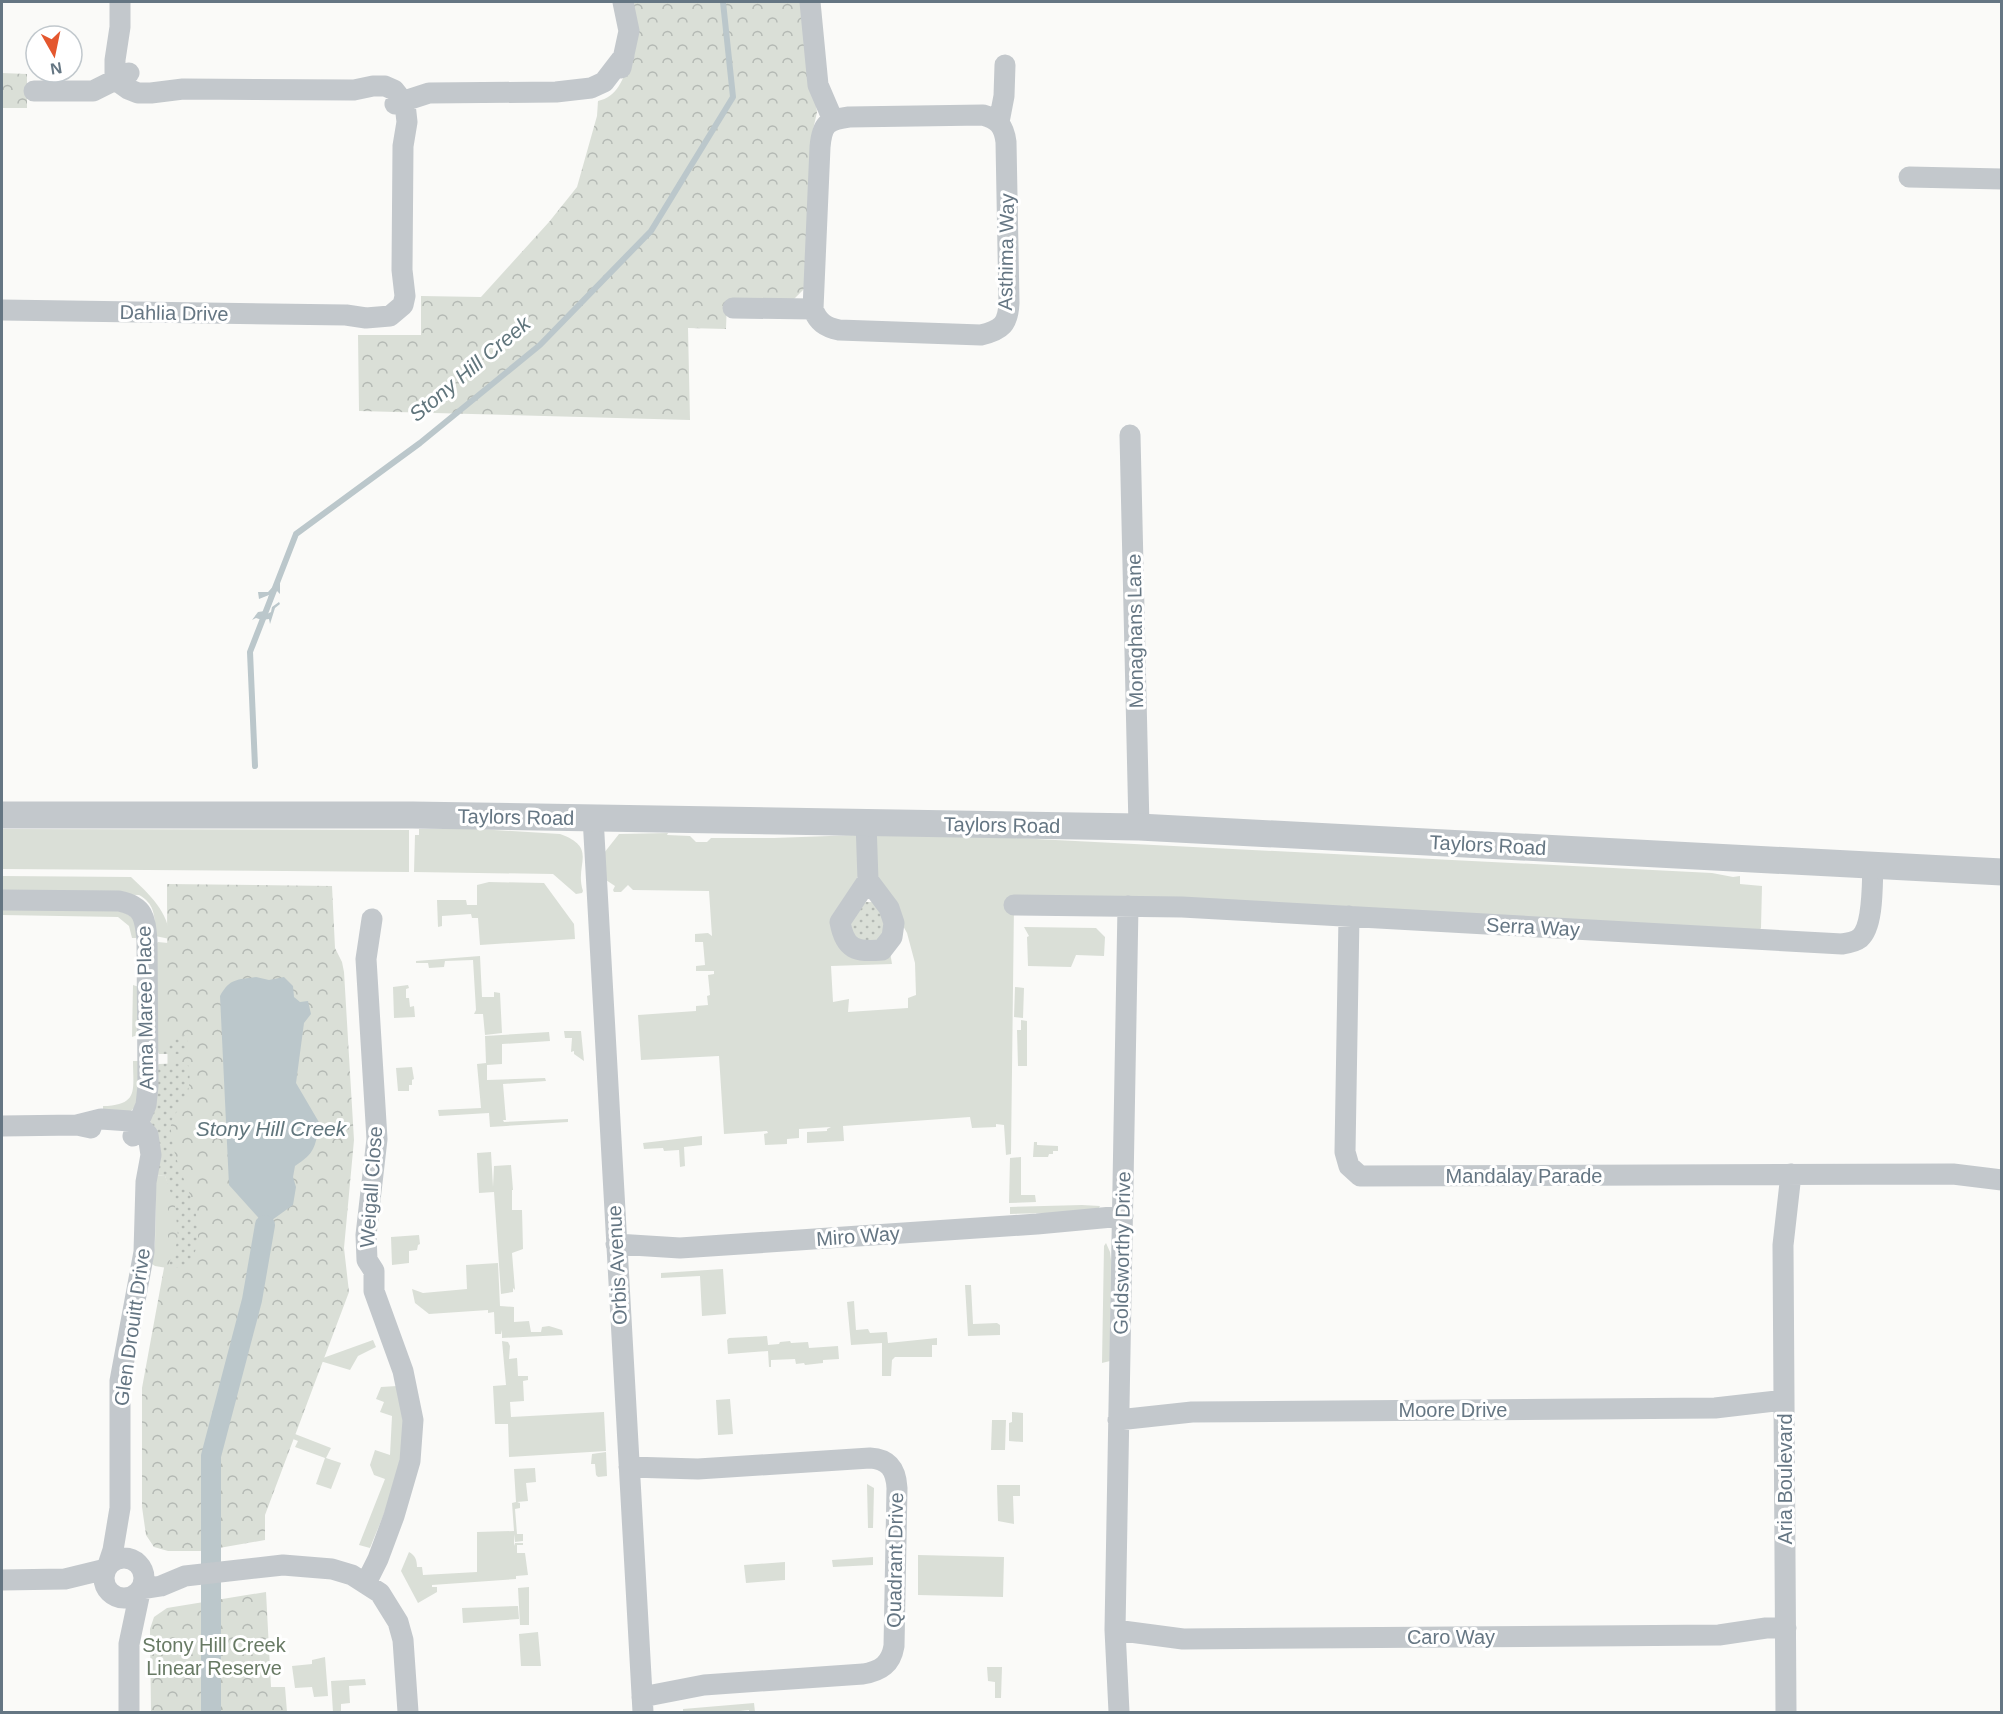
<svg xmlns="http://www.w3.org/2000/svg" width="2003" height="1714" viewBox="0 0 2003 1714" font-family="Helvetica,sans-serif">
  <style>
    .grass { fill: #dadfd7 }
    .park { fill: url(#park-crowns) }
    .garden { fill: url(#garden-dots) }
    .water { fill: #bbc7cb }
    .lines { fill: none; stroke-linecap: round; stroke-linejoin: round }
    .stream { stroke: #bbc7cb; stroke-width: 6 }
    .canal { stroke: #bbc7cb; stroke-width: 20 }
    .minor { stroke: #c3c8cc; stroke-width: 21 }
    .tertiary { stroke: #c3c8cc; stroke-width: 27 }
    .labels { text-anchor: middle; stroke-width: 6; stroke-linejoin: round; paint-order: stroke }
    .street-label { font-size: 20px; fill: #657683; stroke: #fff }
    .park-label { font-size: 20px; fill: #687a64; stroke: #fff }
    .water-label { font-size: 21px; font-style: italic; fill: #60757c; stroke: #fff }
  </style>
  <defs>
    <pattern id="park-crowns" width="20" height="18" patternUnits="userSpaceOnUse" patternTransform="scale(1.5)"><rect width="20" height="18" fill="#dadfd7"/><path d="M2 6a3 3 0 1 1 6 0M12 15a3 3 0 1 1 6 0" fill="none" stroke="#b4b9b4"/></pattern>
    <pattern id="garden-dots" width="8" height="8" patternUnits="userSpaceOnUse" patternTransform="scale(1.5)"><rect width="8" height="8" fill="#dadfd7"/><path d="M2 2h.1M6 6h.1" fill="none" stroke="#b4b9b4" stroke-width="1.8" stroke-linecap="round"/></pattern>
  </defs>
  <rect width="100%" height="100%" fill="#fafaf8"/>
  <path class="grass" d="M 2,829 L 409,830 L 409,872 L 2,869 Z
    M 419,829 L 478,829 L 560,834 C 599,848 574,864 583,891 L 582,893 L 576,894 L 553,874 L 414,872 L 415,835 L 419,835 Z
    M 668,833 L 667,835 L 690,836 L 696,842 L 707,842 L 711,838 L 774,838 L 857,835 L 864,861 L 851,894 L 890,952 L 892,964 L 831,966 L 833,1002 L 849,999 L 848,1012 L 908,1008 L 908,998 L 916,995 L 915,963 L 907,933 L 877,879 L 875,835 L 1014,838 L 1712,873 L 1733,877 L 1740,876 L 1740,884 L 1762,886 L 1761,928 L 1759,931 L 1014,905 L 1011,1154 L 1006,1155 L 1004,1125 L 996,1124 L 996,1127 L 972,1128 L 970,1117 L 843,1126 L 844,1141 L 807,1143 L 807,1132 L 827,1131 L 827,1129 L 831,1127 L 799,1129 L 799,1138 L 787,1139 L 787,1144 L 765,1145 L 764,1134 L 768,1133 L 767,1131 L 724,1134 L 719,1056 L 641,1060 L 638,1015 L 696,1011 L 696,1006 L 708,1005 L 707,996 L 710,995 L 708,975 L 714,974 L 714,971 L 696,971 L 696,966 L 705,965 L 703,942 L 695,942 L 695,934 L 708,933 L 712,936 L 709,891 L 633,890 L 628,885 L 621,892 L 614,892 L 613,890 L 615,886 L 606,880 L 604,853 L 619,834 Z
    M 2,876 L 131,877 C 149,894 169,912 170,939 L 155,936 C 155,919 156,904 139,895 L 2,892 Z
    M 489,882 L 544,883 L 574,924 L 575,939 L 480,945 L 478,918 L 472,918 L 471,914 L 442,916 L 442,926 L 438,927 L 437,900 L 466,900 L 467,905 L 477,905 L 477,885 Z
    M 2,907 L 119,909 L 136,920 L 136,938 L 132,938 L 129,926 L 118,917 L 2,915 Z
    M 1024,927 L 1096,928 L 1105,937 L 1104,956 L 1076,955 L 1071,967 L 1028,966 L 1027,937 L 1029,936 Z
    M 158,942 L 168,943 L 187,1035 L 158,1052 L 156,944 Z
    M 480,956 L 482,997 L 494,997 L 494,992 L 500,993 L 502,1033 L 485,1035 L 483,1014 L 474,1014 L 476,1010 L 473,960 L 445,961 L 444,967 L 429,968 L 428,963 L 416,963 L 416,961 Z
    M 133,985 L 139,987 L 140,1034 L 132,1037 Z
    M 408,985 L 409,988 L 406,989 L 406,998 L 409,998 L 410,1007 L 414,1006 L 415,1017 L 394,1018 L 393,987 Z
    M 1015,987 L 1024,988 L 1023,1018 L 1014,1017 Z
    M 1021,1020 L 1027,1021 L 1027,1066 L 1018,1066 L 1017,1030 L 1021,1030 Z
    M 564,1031 L 581,1031 L 584,1061 L 574,1054 L 574,1051 L 571,1052 L 572,1038 L 565,1038 Z
    M 549,1032 L 550,1041 L 502,1044 L 502,1064 L 487,1065 L 487,1080 L 545,1078 L 546,1081 L 503,1084 L 506,1120 L 503,1120 L 504,1122 L 568,1119 L 568,1122 L 490,1127 L 489,1113 L 439,1116 L 438,1110 L 481,1108 L 477,1064 L 486,1063 L 485,1036 Z
    M 133,1061 L 141,1061 C 141,1074 143,1108 128,1112 C 121,1114 110,1112 103,1112 L 103,1106 C 139,1105 133,1090 133,1061 Z
    M 412,1067 L 414,1079 L 412,1080 L 412,1085 L 409,1085 L 409,1091 L 398,1091 L 396,1068 Z
    M 702,1136 L 702,1145 L 684,1147 L 685,1166 L 680,1167 L 679,1150 L 664,1151 L 663,1148 L 644,1149 L 643,1143 Z
    M 1034,1142 L 1037,1142 L 1037,1145 L 1058,1146 L 1058,1151 L 1053,1151 L 1053,1154 L 1049,1154 L 1048,1157 L 1033,1157 Z
    M 491,1152 L 493,1187 L 494,1166 L 511,1165 L 513,1190 L 512,1190 L 512,1210 L 522,1210 L 523,1249 L 512,1253 L 515,1290 L 513,1288 L 513,1292 L 501,1294 L 494,1192 L 479,1193 L 477,1153 Z
    M 1021,1157 L 1021,1195 L 1035,1195 L 1036,1202 L 1009,1203 L 1010,1158 Z
    M 156,1175 L 165,1176 L 172,1193 L 167,1268 L 155,1266 L 152,1264 L 155,1243 Z
    M 1082,1205 L 1100,1206 L 1098,1210 L 1092,1212 L 1010,1214 L 1010,1207 Z
    M 419,1235 L 420,1244 L 418,1245 L 417,1250 L 409,1251 L 409,1263 L 392,1265 L 391,1237 Z
    M 1106,1243 L 1110,1252 L 1111,1260 L 1110,1361 L 1102,1363 L 1104,1246 Z
    M 498,1263 L 500,1306 L 514,1307 L 514,1322 L 529,1321 L 531,1332 L 541,1332 L 542,1327 L 549,1326 L 562,1330 L 563,1335 L 502,1338 L 502,1330 L 501,1334 L 495,1334 L 494,1312 L 488,1313 L 488,1310 L 429,1314 L 415,1303 L 412,1289 L 423,1293 L 467,1289 L 466,1265 Z
    M 723,1269 L 726,1314 L 702,1316 L 700,1276 L 661,1278 L 661,1273 Z
    M 965,1285 L 971,1285 L 973,1324 L 997,1323 L 1000,1325 L 1000,1335 L 968,1336 Z
    M 854,1301 L 856,1330 L 868,1329 L 870,1333 L 887,1332 L 888,1343 L 937,1338 L 937,1345 L 932,1345 L 932,1357 L 895,1357 L 892,1360 L 891,1376 L 882,1376 L 882,1343 L 851,1345 L 847,1302 Z
    M 767,1336 L 768,1345 L 779,1344 L 780,1342 L 790,1341 L 791,1343 L 808,1342 L 809,1348 L 838,1346 L 839,1359 L 823,1360 L 823,1363 L 805,1365 L 804,1363 L 796,1364 L 795,1359 L 771,1360 L 771,1367 L 769,1367 L 768,1351 L 728,1354 L 727,1340 L 729,1338 Z
    M 373,1340 L 376,1347 L 358,1356 L 350,1370 L 320,1361 L 323,1358 Z
    M 502,1341 L 508,1342 L 510,1346 L 509,1359 L 517,1358 L 518,1376 L 528,1376 L 528,1380 L 523,1381 L 524,1401 L 510,1402 L 511,1417 L 604,1412 L 606,1451 L 509,1457 L 508,1424 L 495,1424 L 493,1386 L 506,1385 Z
    M 397,1386 C 399,1399 404,1414 404,1427 C 406,1469 385,1510 370,1548 L 359,1545 L 385,1479 L 374,1475 L 370,1465 L 375,1450 L 390,1455 L 392,1416 L 380,1412 L 384,1402 L 376,1399 L 381,1387 Z
    M 730,1399 L 733,1434 L 718,1435 L 716,1400 Z
    M 1012,1412 L 1023,1413 L 1023,1442 L 1009,1441 L 1009,1423 L 1012,1422 Z
    M 992,1420 L 1006,1420 L 1005,1450 L 991,1450 Z
    M 295,1434 L 331,1448 L 326,1458 L 341,1463 L 331,1489 L 316,1484 L 325,1458 L 295,1447 L 298,1441 L 293,1439 Z
    M 606,1452 L 607,1476 L 598,1477 L 596,1475 L 595,1464 L 591,1464 L 592,1454 Z
    M 535,1468 L 536,1482 L 526,1483 L 528,1501 L 517,1502 L 520,1503 L 520,1508 L 515,1509 L 517,1534 L 523,1534 L 523,1541 L 515,1542 L 514,1534 L 514,1546 L 515,1543 L 523,1543 L 523,1545 L 517,1545 L 517,1553 L 525,1553 L 528,1575 L 516,1576 L 516,1579 L 432,1585 L 432,1587 L 437,1587 L 437,1592 L 418,1603 L 401,1571 L 409,1552 C 415,1555 417,1560 417,1567 L 422,1567 L 423,1575 L 477,1572 L 477,1532 L 514,1531 L 512,1503 L 516,1502 L 514,1469 Z
    M 867,1484 L 874,1488 L 873,1528 L 868,1528 Z
    M 997,1485 L 1020,1485 L 1020,1496 L 1013,1496 L 1014,1524 L 998,1521 Z
    M 918,1555 L 1004,1557 L 1003,1597 L 918,1595 Z
    M 873,1557 L 873,1565 L 833,1567 L 832,1560 Z
    M 785,1562 L 785,1580 L 746,1583 L 744,1565 Z
    M 529,1587 L 529,1625 L 520,1625 L 518,1588 Z
    M 518,1606 L 519,1619 L 463,1623 L 462,1608 Z
    M 538,1632 L 541,1666 L 521,1666 L 519,1634 Z
    M 325,1657 L 328,1696 L 314,1697 L 312,1687 L 295,1688 L 292,1666 L 312,1664 L 312,1660 Z
    M 987,1667 L 1002,1667 L 1001,1698 L 995,1698 L 995,1682 L 988,1681 Z
    M 365,1679 L 366,1685 L 349,1686 L 350,1703 L 341,1704 L 341,1712 L 333,1712 L 331,1681 Z
    M 754,1703 L 755,1712 L 749,1712 L 749,1710 L 731,1712 L 683,1712 L 683,1709 Z"/>
  <path class="park" d="M 633,2 L 802,2 L 817,112 L 813,130 L 804,289 L 792,301 L 727,301 L 726,329 L 688,328 L 690,420 L 359,411 L 358,335 L 421,335 L 421,296 L 481,297 L 549,222 L 577,187 L 597,116 L 598,101 C 635,93 631,31 633,2 Z
    M 2,73 L 27,74 L 27,108 L 2,108 Z
    M 167,884 L 332,886 L 335,948 L 342,962 L 344,972 L 354,1140 L 344,1248 L 349,1292 L 265,1515 L 265,1540 L 202,1551 L 168,1551 L 154,1547 L 146,1535 L 142,1507 L 142,1388 L 168,1246 Z
    M 266,1592 L 271,1687 L 285,1687 L 287,1712 L 151,1712 L 150,1629 L 154,1617 L 167,1608 Z"/>
  <path class="garden" d="M 866,902 L 875,902 L 883,910 L 887,938 L 857,945 L 846,918 Z
    M 187,1035 L 188,1051 L 183,1054 L 159,1054 L 158,1052 L 177,1036 Z
    M 183,1063 L 189,1066 C 190,1076 190,1088 186,1098 C 176,1117 168,1114 172,1139 C 178,1185 216,1220 188,1267 L 167,1268 L 176,1246 L 178,1236 L 175,1205 L 165,1176 L 156,1175 L 150,1118 L 156,1066 L 159,1064 Z"/>
  <path class="water" d="M 280,579 L 280,594 L 277,591 L 270,593 L 270,599 L 273,600 L 267,614 L 271,612 L 272,607 L 279,602 L 280,604 L 275,608 L 270,624 L 269,619 L 262,620 L 256,618 L 252,620 L 258,612 L 265,611 L 269,607 L 267,604 L 269,595 L 259,599 L 258,592 L 268,592 Z
    M 256,977 L 269,980 L 284,977 L 293,986 L 294,997 L 300,1002 L 308,1001 L 311,1014 L 304,1023 L 296,1083 L 320,1124 C 314,1148 316,1152 295,1166 L 293,1177 L 296,1187 L 293,1205 L 265,1225 L 229,1185 L 220,996 C 230,978 237,980 256,977 Z"/>
  <g class="lines">
    <path class="stream" d="M 255,766 L 250,652 L 296,534 L 420,443 L 540,345 L 651,231 L 733,97 L 723,2"/>
    <path class="canal" d="M 211,1712 L 211,1456 L 252,1300 L 265,1225"/>
    <path class="minor" d="M 810,2 L 818,85 L 833,120
      M 621,68 L 629,31 L 623,2
      M 34,91 L 93,91 L 129,73
      M 395,104 L 429,93 L 556,92 L 591,88 L 604,82 L 624,56
      M 983,115 C 998,119 1004,126 1006,142 L 1009,303 C 1008,324 1002,330 981,335 L 839,330 C 825,327 818,322 813,309 L 820,147 C 822,124 827,120 849,117 Z
      M 999,122 L 1004,96 L 1005,65
      M 1909,177 L 2002,179
      M 733,308 L 813,309
      M 2,310 L 346,315 L 366,318 L 390,316 L 403,305 L 405,296 L 402,270 L 403,146 L 407,122 L 405,104 L 394,90 L 385,86 L 373,86 L 354,90 L 183,89 L 151,93 L 138,93 L 128,89 L 121,84 L 115,74 L 115,60 L 120,27 L 120,2
      M 1130,435 L 1139,827
      M 593,817 L 643,1712
      M 866,822 L 868,880 L 889,908 L 894,923 L 892,937 L 882,950 C 856,952 845,950 840,922 L 868,880
      M 2,900 L 119,901 C 144,906 145,918 147,940 L 148,1086 L 146,1105 L 133,1136
      M 1014,905 L 1182,907 L 1842,944 C 1849,943 1855,942 1860,938 C 1874,926 1872,882 1873,864
      M 1349,916 L 1345,1152 L 1349,1166 L 1360,1176 L 1953,1174 L 2002,1180
      M 77,1125 L 101,1119 L 130,1121 L 139,1125 L 148,1135 L 151,1155 L 146,1182 L 144,1252 L 120,1381 L 120,1508 L 113,1550 L 108,1565
      M 2,1126 L 77,1125 L 91,1128
      M 616,1244 L 680,1248 L 1037,1224 L 1123,1216
      M 1118,1420 L 1192,1412 L 1715,1408 L 1784,1400
      M 629,1467 L 698,1469 L 870,1458 C 889,1459 896,1470 897,1488 L 894,1646 C 891,1664 881,1671 863,1674 L 704,1685 L 642,1697
      M104 1578a20 20 0 1 1 40 0a20 20 0 1 1-40 0Z
      M 2,1580 L 65,1579 L 106,1569
      M 366,1583 L 378,1559 L 394,1516 L 410,1461 L 413,1420 L 403,1371 L 374,1291 L 374,1271 L 367,1260 L 366,1235 L 377,1139 L 366,959 L 372,919
      M 142,1589 L 161,1586 L 185,1576 L 283,1565 L 332,1569 L 352,1575 L 380,1593 L 398,1622 L 403,1640 L 408,1712
      M 1115,1630 L 1183,1639 L 1719,1635 L 1766,1628 L 1786,1628
      M 129,1712 L 129,1644 L 140,1592
      M 1119,1712 L 1115,1630 L 1128,906
      M 1786,1712 L 1783,1245 L 1791,1174"/>
    <path class="tertiary" d="M 2,815 L 412,815 L 1139,827 L 2002,872"/>
  </g>
  <g class="labels">
    <g class="street-label">
      <text transform="translate(1006 252) rotate(-89)" y="7">Asthima Way</text>
      <text transform="translate(174 313) rotate(1)" y="7">Dahlia Drive</text>
      <text transform="translate(1135 631) rotate(-91)" y="7">Monaghans Lane</text>
      <text transform="translate(516 817) rotate(1)" y="7">Taylors Road</text>
      <text transform="translate(1002 825) rotate(1)" y="7">Taylors Road</text>
      <text transform="translate(1488 845) rotate(3)" y="7">Taylors Road</text>
      <text transform="translate(1533 927) rotate(3)" y="7">Serra Way</text>
      <text transform="translate(145 1008) rotate(-91)" y="7">Anna Maree Place</text>
      <text x="1524" y="1183">Mandalay Parade</text>
      <text transform="translate(371 1187) rotate(-86)" y="7">Weigall Close</text>
      <text transform="translate(858 1236) rotate(-4)" y="7">Miro Way</text>
      <text transform="translate(1122 1253) rotate(-89)" y="7">Goldsworthy Drive</text>
      <text transform="translate(617 1265) rotate(-93)" y="7">Orbis Avenue</text>
      <text transform="translate(132 1327) rotate(-82)" y="7">Glen Drouitt Drive</text>
      <text x="1453" y="1417">Moore Drive</text>
      <text transform="translate(1785 1479) rotate(-90)" y="7">Aria Boulevard</text>
      <text transform="translate(895 1560) rotate(-89)" y="7">Quadrant Drive</text>
      <text x="1451" y="1644">Caro Way</text>
    </g>
    <g class="park-label">
      <text x="214" y="1652">Stony Hill Creek<tspan x="214" dy="23">Linear Reserve</tspan></text>
    </g>
    <g class="water-label">
      <text transform="translate(470 369) rotate(-40)" y="7">Stony Hill Creek</text>
      <text x="271" y="1136">Stony Hill Creek</text>
    </g>
  </g>
  <rect width="2003" height="1714" fill="none" stroke="#657683" stroke-width="6"/>
  <g transform="translate(54 54) rotate(171)"><circle r="28" fill="#ffffff" stroke="#c1c8cd" stroke-width="1.5"/>
  <path d="M0-4.5L10 22L0 15L-10 22Z" fill="#e4572e"/>
  <text y="-9" font-size="16" font-weight="bold" text-anchor="middle" fill="#657683">N</text>
  </g>
</svg>
